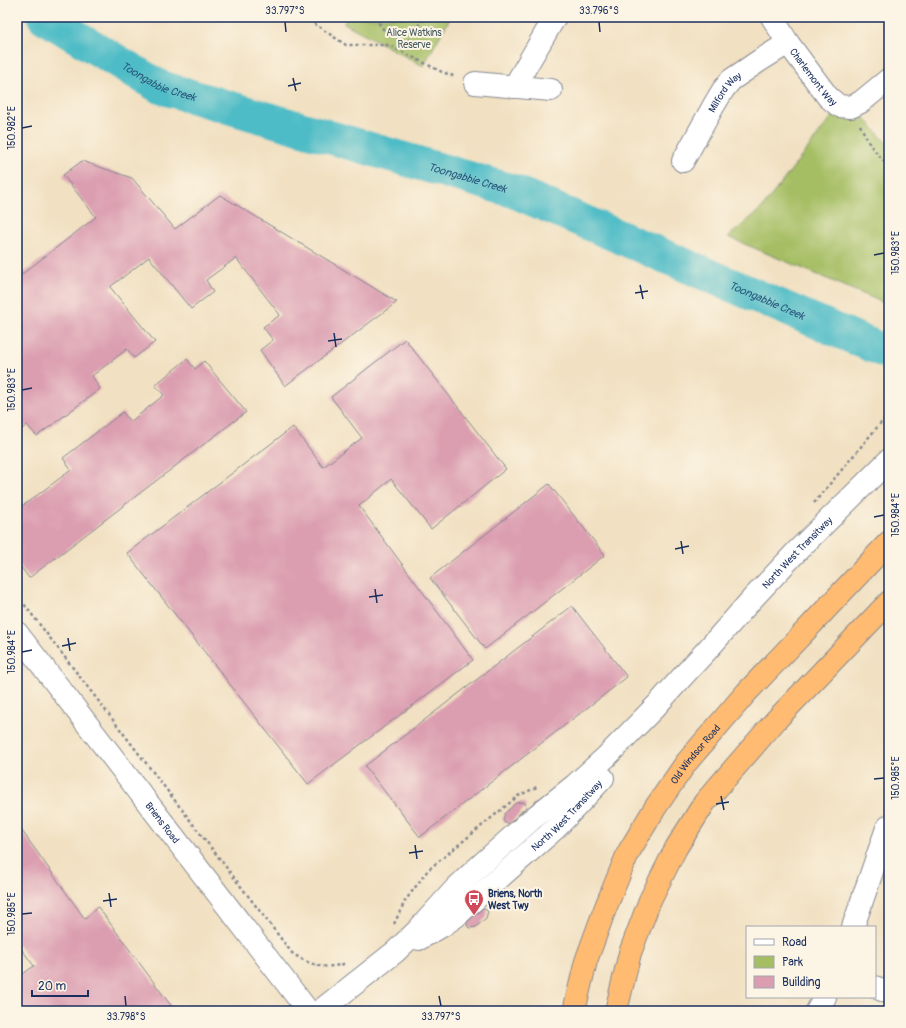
<svg xmlns="http://www.w3.org/2000/svg" width="906" height="1028" viewBox="0 0 906 1028" font-family="Pangolin,sans-serif">
  <style>
    .green { fill: #a5be64; stroke: #607661 }
    .lines { fill: none; stroke-linecap: round; stroke-linejoin: round }
    .river { stroke: #4ebcc6; stroke-width: 34 }
    .building { fill: #db9eb1 }
    .minor-casing { stroke: #868890; stroke-width: 24 }
    .highway-casing { stroke: #868890; stroke-width: 24 }
    .path { stroke: #868890; stroke-width: 2.5; stroke-dasharray: 3 3; stroke-linecap: butt }
    .minor { stroke: #fff; stroke-width: 22 }
    .highway { stroke: #febb71; stroke-width: 22 }
    .ticks { fill: none; stroke: #1b2f5e; stroke-width: 1.5 }
    .labels { text-anchor: middle; stroke-width: 4; stroke-linejoin: round; paint-order: stroke }
    .park-label { font-size: 10px; fill: #445a60; stroke: #fcf5e5 }
    .street-label { font-size: 10px; fill: #1b2f5e; stroke: #fcf5e5 }
    .poi-label { font-size: 10px; font-weight: bold; fill: #1b2f5e; stroke: #fcf5e5; text-anchor: start }
    .water-label { font-size: 11px; font-style: italic; fill: #2a597d; stroke: #fcf5e5 }
    .neatline { fill: none; stroke: #1b2f5e; stroke-width: 1.5 }
    .ticks-label { font-size: 10px; text-anchor: middle; fill: #1b2f5e }
  </style>
  <rect width="100%" height="100%" fill="#fcf5e5"/>
  <filter id="ink" filterUnits="userSpaceOnUse"><feTurbulence type="fractalNoise" baseFrequency=".025" numOctaves="2"/><feDisplacementMap in="SourceGraphic" scale="8" xChannelSelector="R" yChannelSelector="G"/><feConvolveMatrix kernelMatrix="1 2 1 2 8 2 1 2 1" color-interpolation-filters="sRGB"/></filter>
  <filter id="wash" filterUnits="userSpaceOnUse"><feTurbulence type="fractalNoise" baseFrequency=".012" numOctaves="4" result="noise"/><feDisplacementMap in="SourceGraphic" scale="16" xChannelSelector="R" yChannelSelector="G"/><feGaussianBlur stdDeviation="0.9" result="paint"/><feColorMatrix in="noise" values="0 0 0 0 0 0 0 0 0 0 0 0 0 0 0 0 0 1.4 0 .05"/><feComposite in="paint" operator="in"/></filter>
  <g filter="url(#wash)">
    <rect width="100%" height="100%" fill="#f1e0c1"/>
    <path class="green" d="M 347,17 L 451,17 L 423,66 L 344,23 Z
      M 834,114 L 863,116 L 889,146 L 889,305 L 728,237 L 762,208 Z"/>
    <g class="lines">
      <path class="river" id="s1" d="M 44,17 L 160,87 L 513,191 L 889,353"/>
    </g>
    <g id="blocks">
      <path class="building" d="M 82,161 L 132,178 L 175,229 L 220,195 L 397,302 L 285,386 L 260,350 L 273,340 L 263,327 L 280,315 L 236,258 L 206,280 L 213,292 L 191,309 L 149,257 L 110,287 L 155,342 L 134,358 L 127,349 L 92,376 L 100,389 L 37,436 L 27,425 L 17,433 L 17,278 L 96,217 L 63,175 Z
        M 405,339 L 506,469 L 431,529 L 391,479 L 359,506 L 473,660 L 308,784 L 127,553 L 293,427 L 323,467 L 362,438 L 331,397 Z
        M 187,359 L 195,369 L 204,361 L 246,412 L 29,578 L 17,562 L 17,510 L 71,470 L 63,458 L 123,412 L 130,422 L 164,395 L 155,385 Z
        M 549,484 L 605,555 L 485,649 L 430,578 Z
        M 572,606 L 627,677 L 420,837 L 365,766 Z
        M 522,802 L 525,803 L 526,807 L 510,823 L 505,823 L 503,820 L 505,813 L 516,803 Z
        M 17,824 L 85,919 L 98,907 L 175,1011 L 17,1011 L 17,978 L 34,966 L 17,943 Z
        M 483,908 L 488,911 L 486,918 L 476,927 L 469,928 L 467,925 L 467,922 Z"/>
    </g>
  </g>
  <g filter="url(#ink)">
    <use href="#blocks" fill-opacity="0" stroke="#868890" stroke-width="1"/>
    <g class="lines">
      <defs>
        <g id="minor">
          <path id="s2" d="M 772,17 L 788,43 L 828,97 L 839,106 L 851,107 L 861,102 L 889,79"/>
          <path d="M 475,83 L 551,90"/>
          <path d="M 514,87 L 555,17"/>
          <path id="s3" d="M 683,161 L 714,105 L 723,90 L 731,80 L 759,61 L 788,43"/>
          <path id="s4" d="M 17,633 L 308,1011"/>
          <path d="M 853,927 L 887,828 L 889,826"/>
          <path id="s5" d="M 419,939 L 442,926 L 455,917 L 557,827 L 603,778"/>
          <path d="M 875,987 L 889,993"/>
          <path id="s6" d="M 320,1011 L 395,952 L 417,931 L 456,888 L 474,871 L 531,820 L 575,785 L 606,757 L 656,706 L 683,676 L 708,649 L 753,598 L 798,550 L 889,460"/>
          <path d="M 817,1011 L 825,997"/>
        </g>
        <g id="highway">
          <path id="s7" d="M 574,1011 L 586,961 L 605,909 L 628,853 L 655,808 L 686,763 L 746,693 L 811,625 L 889,542"/>
          <path d="M 616,1011 L 630,953 L 650,900 L 676,848 L 705,802 L 776,720 L 889,602"/>
        </g>
      </defs>
      <use href="#minor" class="minor-casing"/>
      <use href="#highway" class="highway-casing"/>
      <path class="path" d="M 304,17 L 346,45 L 389,45 L 442,72 L 456,77
        M 377,17 C 377,28 398,43 408,41 L 424,17
        M 860,125 L 870,145 L 889,167
        M 814,503 L 889,413
        M 17,595 L 292,953 C 311,966 324,970 347,963
        M 394,924 L 405,901 L 428,870 L 518,796 L 539,786"/>
      <use href="#minor" class="minor"/>
      <use href="#highway" class="highway"/>
    </g>
  </g>
  <path class="ticks" d="M 285,22 L 286,32M 599,22 L 600,32M 293,78 L 296,91M 288,86 L 301,83M 22,128 L 32,126M 874,255 L 884,253M 640,285 L 643,299M 635,293 L 648,291M 334,333 L 336,347M 328,341 L 342,339M 22,390 L 32,388M 874,517 L 884,515M 681,541 L 683,554M 675,549 L 689,546M 375,589 L 377,603M 369,597 L 383,595M 68,638 L 70,651M 62,646 L 76,643M 22,652 L 32,650M 874,779 L 884,778M 721,796 L 724,810M 716,804 L 729,802M 415,845 L 417,859M 409,853 L 423,851M 109,893 L 111,907M 103,901 L 117,899M 22,914 L 32,913M 125,996 L 126,1006M 439,996 L 441,1006"/>
  <defs>
    <symbol id="bus-pin" viewBox="-11 -11 22 30"><path d="M0 17L-7.5 6A9.5 9.5 0 1 1 7.5 6Z" fill="#d1495b" stroke="#fcf5e5"/><path d="M-5-6H5V4H4V6H2V4H-2V6H-4V4H-5ZM-3.5-4V0h7V-4ZM-3.5 1.2v1.5H-2V1.2ZM2 1.2v1.5H3.5V1.2Z" fill="#fff"/></symbol>
  </defs>
  <g fill-rule="evenodd">
    <use href="#bus-pin" x="463" y="888" width="22" height="30"/>
  </g>
  <g class="labels">
    <g class="park-label">
      <text x="414" y="36">Alice Watkins<tspan x="414" dy="12">Reserve</tspan></text>
    </g>
    <g class="street-label">
      <text dy="4" stroke="none"><textPath href="#s2" startOffset="73">Charlemont Way</textPath></text>
      <text dy="4" stroke="none"><textPath href="#s3" startOffset="81">Milford Way</textPath></text>
      <text dy="4" stroke="none"><textPath href="#s6" startOffset="663">North West Transitway</textPath></text>
      <text dy="4" stroke="none"><textPath href="#s7" startOffset="287">Old Windsor Road</textPath></text>
      <text dy="4" stroke="none"><textPath href="#s5" startOffset="193">North West Transitway</textPath></text>
      <text dy="4" stroke="none"><textPath href="#s4" startOffset="239">Briens Road</textPath></text>
    </g>
    <g class="poi-label">
      <text x="488" y="897">Briens, North<tspan x="488" dy="12">West Twy</tspan></text>
    </g>
    <g class="water-label">
      <text dy="4" stroke="none"><textPath href="#s1" startOffset="132">Toongabbie Creek</textPath></text>
      <text dy="4" stroke="none"><textPath href="#s1" startOffset="456">Toongabbie Creek</textPath></text>
      <text dy="4" stroke="none"><textPath href="#s1" startOffset="780">Toongabbie Creek</textPath></text>
    </g>
  </g>
  <rect width="906" height="1028" fill="none" stroke="#fcf5e5" stroke-width="44"/>
  <rect x="746" y="926" width="130" height="72" fill="#fcf5e5" stroke="#a2a6af"/>
  <rect x="754" y="939" width="20" height="6" fill="#ffffff" stroke="#a2a6af"/>
  <text x="782" y="946" font-size="12" fill="#1b2f5e">Road</text>
  <rect x="754" y="956" width="20" height="12" fill="#a5be64" stroke="#a2a6af"/>
  <text x="782" y="966" font-size="12" fill="#1b2f5e">Park</text>
  <rect x="754" y="976" width="20" height="12" fill="#db9eb1" stroke="#a2a6af"/>
  <text x="782" y="986" font-size="12" fill="#1b2f5e">Building</text>
  <path d="M32 990v6h56v-6" fill="none" stroke="#1b2f5e" stroke-width="2"/>
  <text x="38" y="990" font-size="12" fill="#1b2f5e" stroke="#fcf5e5" stroke-width="3" paint-order="stroke">20 m</text>
  <rect x="22" y="22" width="862" height="984" class="neatline"/>
  <g class="ticks-label">
    <text x="285" y="14">33.797°S</text>
    <text x="599" y="14">33.796°S</text>
    <text transform="translate(11 128) rotate(-90)" y="4">150.982°E</text>
    <text transform="translate(895 253) rotate(-90)" y="4">150.983°E</text>
    <text transform="translate(11 390) rotate(-90)" y="4">150.983°E</text>
    <text transform="translate(895 515) rotate(-90)" y="4">150.984°E</text>
    <text transform="translate(11 652) rotate(-90)" y="4">150.984°E</text>
    <text transform="translate(895 778) rotate(-90)" y="4">150.985°E</text>
    <text transform="translate(11 914) rotate(-90)" y="4">150.985°E</text>
    <text x="126" y="1020">33.798°S</text>
    <text x="441" y="1020">33.797°S</text>
  </g>
</svg>
